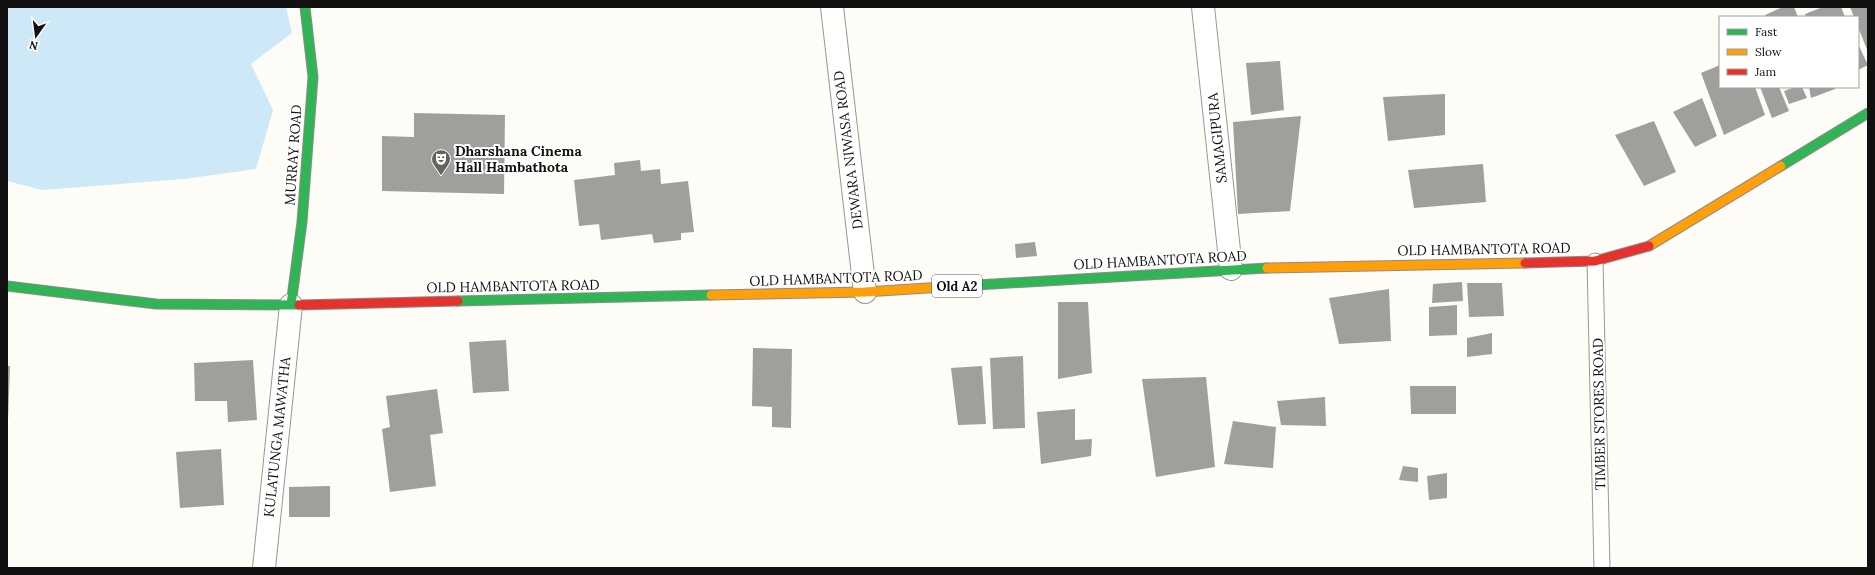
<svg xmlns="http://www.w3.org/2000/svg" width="1875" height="575" viewBox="0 0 1875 575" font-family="Lora,serif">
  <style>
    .water { fill: #cde8f7 }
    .building { fill: #a19f9c }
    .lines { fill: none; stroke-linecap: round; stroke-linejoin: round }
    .lane-casing { stroke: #979795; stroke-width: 17 }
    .street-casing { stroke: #979795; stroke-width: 24 }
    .fast-casing { stroke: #8e8d8b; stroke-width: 11 }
    .slow-casing { stroke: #8e8d8b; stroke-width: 11 }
    .jam-casing { stroke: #8e8d8b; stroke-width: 11 }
    .lane { stroke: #fffffe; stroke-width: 15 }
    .street { stroke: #fffffe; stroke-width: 22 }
    .fast { stroke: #30b455; stroke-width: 9 }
    .slow { stroke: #ff9f0a; stroke-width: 9 }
    .jam { stroke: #e5322d; stroke-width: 9 }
    .labels { text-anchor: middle; stroke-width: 4; stroke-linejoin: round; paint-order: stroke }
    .shield { fill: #fff; stroke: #585858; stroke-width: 1 }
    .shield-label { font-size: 13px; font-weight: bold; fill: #111 }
    .street-label { font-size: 14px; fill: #111; stroke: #fff }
    .poi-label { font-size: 14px; font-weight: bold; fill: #111; stroke: #fff; text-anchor: start }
  </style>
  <rect width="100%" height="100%" fill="#fdfcf7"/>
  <path class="water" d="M 7,7 L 286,7 L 292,33 L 251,64 L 273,110 L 256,169 L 184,179 L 42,190 L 7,181 Z"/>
  <path class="building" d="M 1783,7 L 1794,7 L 1798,17 L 1766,17 L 1765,15 Z
    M 1823,7 L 1841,7 L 1845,17 L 1806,17 L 1805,14 Z
    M 1850,7 L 1868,7 L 1868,52 L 1858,27 L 1858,17 L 1854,17 Z
    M 1858,44 L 1868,65 L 1858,70 Z
    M 1280,61 L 1284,110 L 1251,115 L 1246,63 Z
    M 1720,65 L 1720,87 L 1755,87 L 1765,115 L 1724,135 L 1701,73 Z
    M 1760,87 L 1779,87 L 1789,111 L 1772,118 Z
    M 1795,87 L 1802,87 L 1807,98 L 1789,104 L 1784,91 Z
    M 1809,87 L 1834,87 L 1835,89 L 1811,98 Z
    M 1445,94 L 1445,135 L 1388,141 L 1383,97 Z
    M 1702,98 L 1717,136 L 1695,147 L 1673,112 Z
    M 414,113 L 505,115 L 504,194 L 382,191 L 382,136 L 414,137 Z
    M 1301,116 L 1290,211 L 1238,214 L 1233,122 Z
    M 1654,121 L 1676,172 L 1644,186 L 1615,135 Z
    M 640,160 L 641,171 L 660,169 L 661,184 L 688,181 L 694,232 L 681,233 L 681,240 L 654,243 L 652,234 L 601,240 L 599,224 L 579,226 L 574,180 L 615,175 L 614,163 Z
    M 1483,164 L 1486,202 L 1414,208 L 1408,170 Z
    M 1035,242 L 1037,256 L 1016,258 L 1015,244 Z
    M 1462,282 L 1463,301 L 1432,303 L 1433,284 Z
    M 1467,283 L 1502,283 L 1504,316 L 1469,317 Z
    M 1389,289 L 1391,341 L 1339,344 L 1329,298 Z
    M 1058,302 L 1088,302 L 1092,373 L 1058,379 Z
    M 1457,305 L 1457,335 L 1429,336 L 1429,307 Z
    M 1492,333 L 1492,354 L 1467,357 L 1467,338 Z
    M 506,340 L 509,391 L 473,393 L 469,342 Z
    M 753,348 L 792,349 L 791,428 L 772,427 L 772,407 L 752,406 Z
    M 1023,356 L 1025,428 L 993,429 L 990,358 Z
    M 253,360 L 257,420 L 228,422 L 227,401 L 195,401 L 194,363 Z
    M 7,366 L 10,366 L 8,420 L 7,420 Z
    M 982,366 L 986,424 L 958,425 L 951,368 Z
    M 1206,377 L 1215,467 L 1156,477 L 1142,379 Z
    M 1410,386 L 1456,386 L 1456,414 L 1411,414 Z
    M 437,389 L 443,433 L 430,435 L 436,486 L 390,492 L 382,429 L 390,427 L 386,396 Z
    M 1325,397 L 1326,426 L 1281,425 L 1277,401 Z
    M 1075,409 L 1075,440 L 1092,439 L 1091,456 L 1041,464 L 1037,412 Z
    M 1233,421 L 1276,427 L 1273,468 L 1224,464 Z
    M 221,449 L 224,505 L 180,508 L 176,452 Z
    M 1403,466 L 1418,468 L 1418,482 L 1399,480 Z
    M 1447,473 L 1447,498 L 1429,500 L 1427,476 Z
    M 330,486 L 330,517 L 289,517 L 289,487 Z"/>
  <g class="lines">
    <defs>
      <path id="lane" d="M 1595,261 L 1602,568"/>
      <path id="street" d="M 832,7 L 865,292
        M 1203,7 L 1231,269
        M 264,568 L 291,305"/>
      <path id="fast" d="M 1781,166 L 1868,113
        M 7,286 L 156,304 L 299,305
        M 943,287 L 1267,268
        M 458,301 L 711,295
        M 291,305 L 302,222 L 313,77 L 305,7"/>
      <path id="slow" d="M 1649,246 L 1781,166
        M 1267,268 L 1525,263
        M 711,295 L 865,292 L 943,287"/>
      <path id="jam" d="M 1525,263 L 1595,261 L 1649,246
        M 299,305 L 458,301"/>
    </defs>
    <use href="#lane" class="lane-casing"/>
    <use href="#street" class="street-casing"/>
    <use href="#fast" class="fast-casing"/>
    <use href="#slow" class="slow-casing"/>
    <use href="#jam" class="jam-casing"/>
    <use href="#lane" class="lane"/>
    <use href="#street" class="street"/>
    <use href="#fast" class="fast"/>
    <use href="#slow" class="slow"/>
    <use href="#jam" class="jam"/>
  </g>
  <defs>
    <symbol id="theatre-pin" viewBox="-11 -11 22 30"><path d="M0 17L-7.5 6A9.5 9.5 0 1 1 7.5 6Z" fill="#646362" stroke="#fff"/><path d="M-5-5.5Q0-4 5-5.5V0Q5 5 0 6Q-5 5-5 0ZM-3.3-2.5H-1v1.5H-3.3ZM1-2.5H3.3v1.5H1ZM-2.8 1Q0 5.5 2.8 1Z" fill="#fff"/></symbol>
  </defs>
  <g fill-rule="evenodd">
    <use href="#theatre-pin" x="430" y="148" width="22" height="30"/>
  </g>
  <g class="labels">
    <rect class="shield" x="932" y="275" width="50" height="22" rx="3"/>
    <g class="shield-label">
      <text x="957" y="291">Old A2</text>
    </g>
    <g class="street-label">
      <text transform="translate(1217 138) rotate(-96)" y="5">SAMAGIPURA</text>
      <text transform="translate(848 150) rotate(-97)" y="5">DEWARA NIWASA ROAD</text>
      <text transform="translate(293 155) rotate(-86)" y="5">MURRAY ROAD</text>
      <text transform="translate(1484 249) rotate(-1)" y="5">OLD HAMBANTOTA ROAD</text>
      <text transform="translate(1160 260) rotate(-3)" y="5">OLD HAMBANTOTA ROAD</text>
      <text transform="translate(836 278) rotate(-2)" y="5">OLD HAMBANTOTA ROAD</text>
      <text transform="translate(513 286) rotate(-1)" y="5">OLD HAMBANTOTA ROAD</text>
      <text transform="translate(1599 414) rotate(-91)" y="5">TIMBER STORES ROAD</text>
      <text transform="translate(277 437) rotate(-84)" y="5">KULATUNGA MAWATHA</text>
    </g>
    <g class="poi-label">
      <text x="455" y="156">Dharshana Cinema<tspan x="455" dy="16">Hall Hambathota</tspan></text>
    </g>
  </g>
  <rect width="1875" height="575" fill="none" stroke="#111111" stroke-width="16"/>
  <rect x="1719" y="16" width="140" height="72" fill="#ffffff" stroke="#a0a0a0"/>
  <rect x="1727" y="29" width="20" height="6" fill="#30b455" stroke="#a0a0a0"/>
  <text x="1755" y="36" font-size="12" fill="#111111">Fast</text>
  <rect x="1727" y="49" width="20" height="6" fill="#ff9f0a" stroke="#a0a0a0"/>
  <text x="1755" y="56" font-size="12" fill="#111111">Slow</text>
  <rect x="1727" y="69" width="20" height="6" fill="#e5322d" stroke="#a0a0a0"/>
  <text x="1755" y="76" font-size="12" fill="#111111">Jam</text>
  <g transform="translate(36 36) rotate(194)" stroke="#ffffff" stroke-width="3" paint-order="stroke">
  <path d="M0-3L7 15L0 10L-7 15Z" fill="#111111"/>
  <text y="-6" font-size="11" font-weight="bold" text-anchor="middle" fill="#111111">N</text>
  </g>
</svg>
